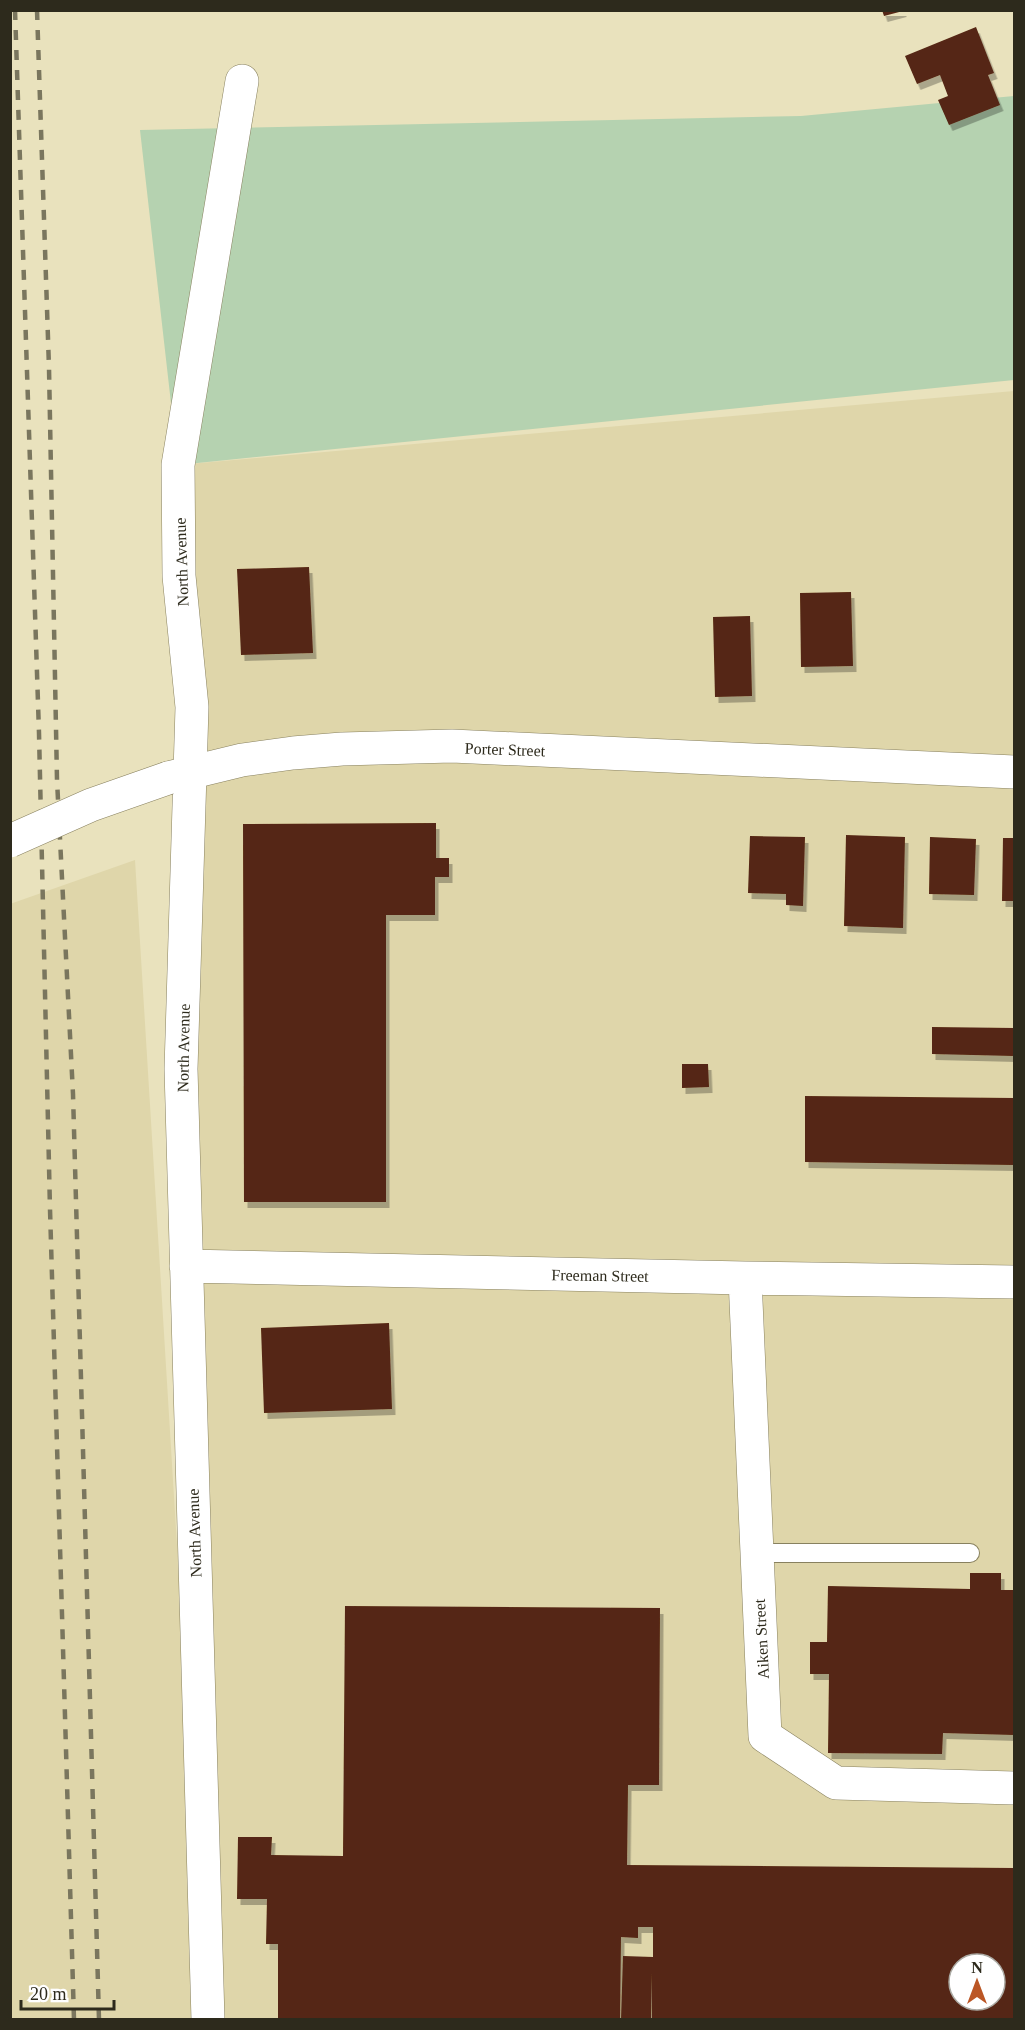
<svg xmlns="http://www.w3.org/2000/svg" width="1025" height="2030" viewBox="0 0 1025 2030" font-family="Georgia,serif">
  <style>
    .built { fill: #dfd6aa; fill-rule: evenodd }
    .green { fill: #b5d2b0 }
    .building { fill: #552613; fill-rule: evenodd; filter: url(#shadow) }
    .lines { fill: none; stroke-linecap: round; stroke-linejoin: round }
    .service-casing { stroke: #88815f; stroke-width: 20 }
    .minor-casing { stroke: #88815f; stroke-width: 34 }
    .tertiary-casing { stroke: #88815f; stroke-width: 34 }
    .service { stroke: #fff; stroke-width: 18 }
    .minor { stroke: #fff; stroke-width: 33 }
    .tertiary { stroke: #fff; stroke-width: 33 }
    .rail { stroke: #7a765e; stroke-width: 4.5; stroke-dasharray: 10 10; stroke-linecap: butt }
    .tertiary-bridge-casing { stroke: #88815f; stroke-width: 34; stroke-linecap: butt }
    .tertiary-bridge { stroke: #fff; stroke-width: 33 }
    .labels { text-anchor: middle; stroke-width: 6; stroke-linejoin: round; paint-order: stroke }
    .street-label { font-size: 16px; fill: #2d2a1c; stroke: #fff }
  </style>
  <defs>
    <filter id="shadow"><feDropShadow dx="3.5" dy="6" stdDeviation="0" flood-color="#0004"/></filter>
  </defs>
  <rect width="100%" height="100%" fill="#e9e2bd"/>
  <path class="built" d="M 1014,391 L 1014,2019 L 208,2019 L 178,465 ZM 959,1964 L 995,1964 L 995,2000 L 959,2000 Z
    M 135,860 L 206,2019 L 11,2019 L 10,904 Z"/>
  <path class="green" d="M 1014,96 L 1014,380 L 178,465 L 140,130 L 801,116 Z"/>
  <path class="building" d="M 882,10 L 903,10 L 903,11 L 884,16 Z
    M 976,27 L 994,73 L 988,75 L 1000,105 L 949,125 L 938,100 L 948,96 L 940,75 L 917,84 L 905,56 Z
    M 309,567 L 313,653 L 241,655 L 237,569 Z
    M 851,592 L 853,666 L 801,667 L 800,593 Z
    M 750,616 L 752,696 L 715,697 L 713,617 Z
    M 436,823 L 436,858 L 449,858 L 449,877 L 435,877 L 435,915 L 386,915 L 386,1202 L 244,1202 L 243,824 Z
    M 846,835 L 905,837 L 903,928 L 844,926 Z
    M 750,836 L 805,837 L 803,906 L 786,905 L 786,894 L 748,893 Z
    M 930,837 L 976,839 L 974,895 L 929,894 Z
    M 1003,838 L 1014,838 L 1014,901 L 1002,901 Z
    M 932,1027 L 1014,1028 L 1014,1056 L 932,1054 Z
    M 682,1064 L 708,1064 L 709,1087 L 682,1088 Z
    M 805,1096 L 1014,1098 L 1014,1165 L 805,1162 Z
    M 389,1323 L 392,1409 L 264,1413 L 261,1328 Z
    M 970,1573 L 1001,1573 L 1001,1590 L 1014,1590 L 1014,1735 L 943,1733 L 942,1754 L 828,1753 L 829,1674 L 810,1674 L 810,1642 L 827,1642 L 828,1586 L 970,1589 Z
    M 345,1606 L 660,1608 L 659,1785 L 628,1785 L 627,1865 L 1014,1868 L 1014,2020 L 652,2020 L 652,1973 L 651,2020 L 621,2020 L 623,1956 L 653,1957 L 653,1927 L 638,1927 L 638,1938 L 621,1937 L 620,2020 L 278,2020 L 278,1944 L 266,1944 L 267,1899 L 237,1899 L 238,1837 L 272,1837 L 271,1855 L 343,1856 ZM 959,1964 L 995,1964 L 995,2000 L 959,2000 Z"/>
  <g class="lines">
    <defs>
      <path id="service" d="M 757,1553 L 970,1553"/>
      <path id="minor" d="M 186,1266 L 745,1278 L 1014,1282
        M 745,1278 L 765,1736 L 836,1783 L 1014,1788
        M 208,2020 L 181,1069 L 192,707 L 179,576 L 178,465 L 242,81"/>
      <path id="tertiary" d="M 168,778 L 242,760 L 293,753 L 342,749 L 452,746 L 1014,772"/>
    </defs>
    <use href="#service" class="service-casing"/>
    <use href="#minor" class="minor-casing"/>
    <use href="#tertiary" class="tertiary-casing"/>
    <use href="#service" class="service"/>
    <use href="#minor" class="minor"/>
    <use href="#tertiary" class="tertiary"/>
    <path class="rail" d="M 15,10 L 39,733 L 50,1209 L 74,2020
      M 37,10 L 49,368 L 57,780 L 73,1094 L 99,2020"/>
    <defs>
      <path id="tertiary-bridge" d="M 10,841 L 91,805 L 168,778"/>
    </defs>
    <use href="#tertiary-bridge" class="tertiary-bridge-casing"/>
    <use href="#tertiary-bridge" class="tertiary-bridge"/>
  </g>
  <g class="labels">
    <g class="street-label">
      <text transform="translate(181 562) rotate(-92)" y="6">North Avenue</text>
      <text transform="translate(505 749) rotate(2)" y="6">Porter Street</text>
      <text transform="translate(183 1048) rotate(-89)" y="6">North Avenue</text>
      <text transform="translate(600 1275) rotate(1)" y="6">Freeman Street</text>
      <text transform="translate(194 1533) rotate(-92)" y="6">North Avenue</text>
      <text transform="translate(761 1639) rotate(-93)" y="6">Aiken Street</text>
    </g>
  </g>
  <rect width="1025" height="2030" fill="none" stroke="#2d2a1c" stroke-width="24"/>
  <g transform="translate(977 1982)"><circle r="28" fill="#ffffff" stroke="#abaaa4" stroke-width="1.5"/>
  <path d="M0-4.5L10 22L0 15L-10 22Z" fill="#bb5625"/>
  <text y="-9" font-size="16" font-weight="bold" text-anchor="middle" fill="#2d2a1c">N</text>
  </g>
  <path d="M21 2000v9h93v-9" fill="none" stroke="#2d2a1c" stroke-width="3"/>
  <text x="30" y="2000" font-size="18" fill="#2d2a1c" stroke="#ffffff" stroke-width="4.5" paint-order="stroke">20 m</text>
</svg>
